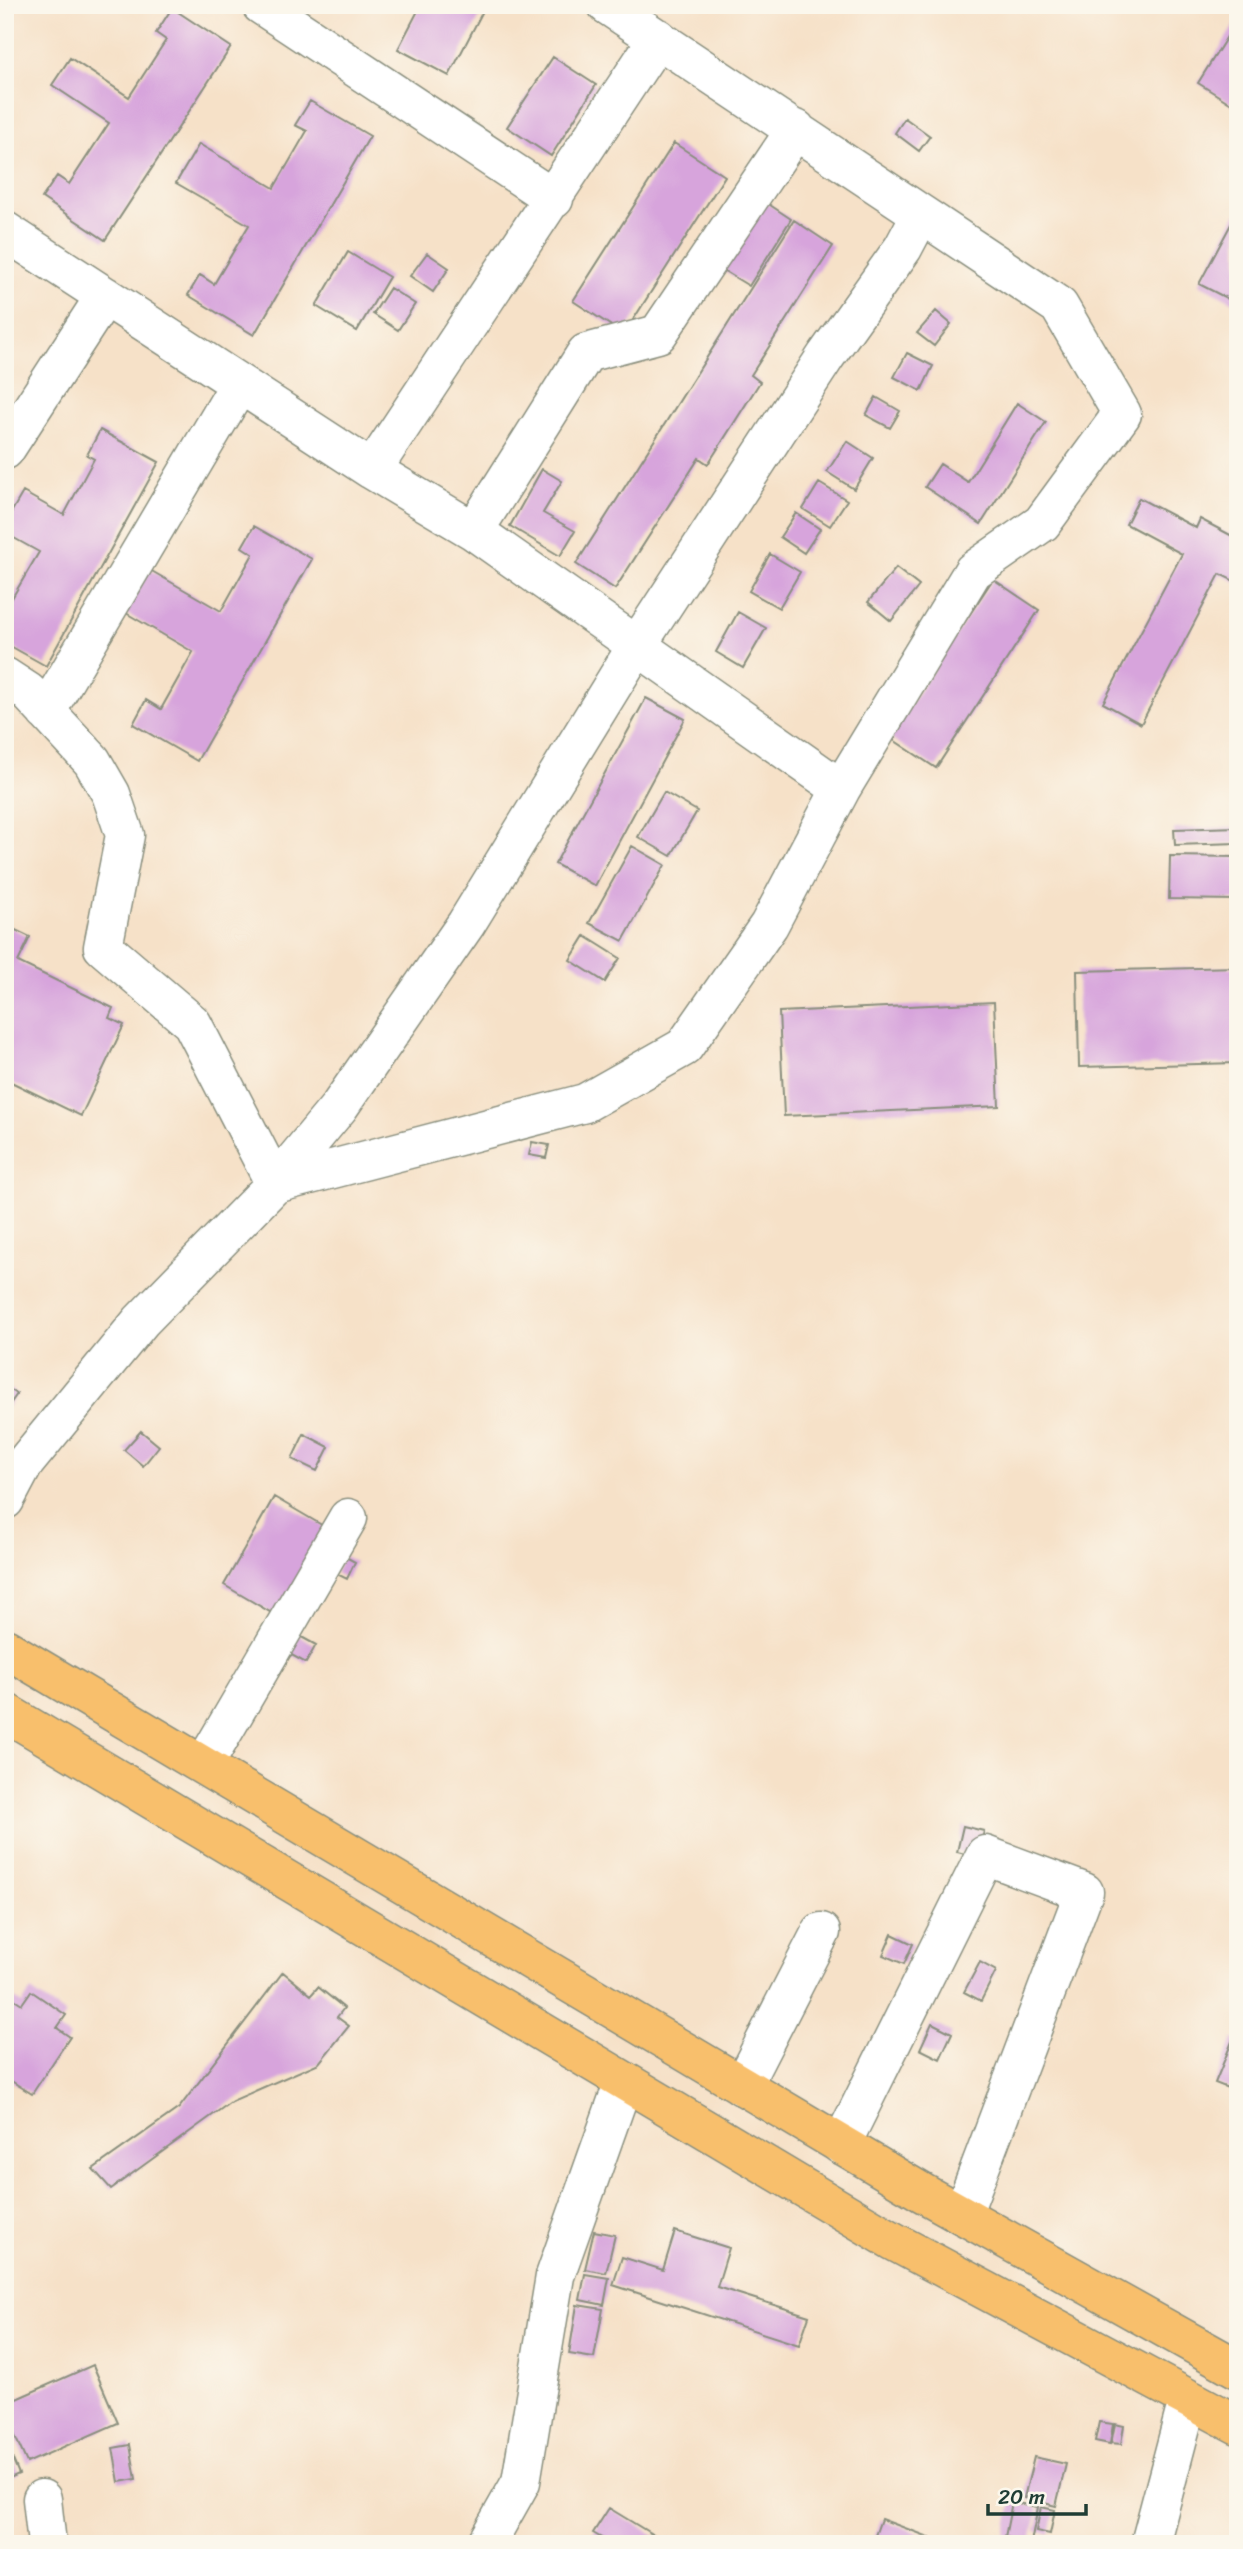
<svg xmlns="http://www.w3.org/2000/svg" width="1243" height="2549" viewBox="0 0 1243 2549" font-family="Sriracha,sans-serif">
  <style>
    .building { fill: #d7a4dc }
    .lines { fill: none; stroke-linecap: round; stroke-linejoin: round }
    .minor-casing { stroke: #8a8f7e; stroke-width: 41 }
    .highway-casing { stroke: #8a8f7e; stroke-width: 41 }
    .minor { stroke: #fff; stroke-width: 38 }
    .highway { stroke: #f8bf6c; stroke-width: 38 }
  </style>
  <rect width="100%" height="100%" fill="#fbf7ec"/>
  <filter id="ink" filterUnits="userSpaceOnUse"><feTurbulence type="fractalNoise" baseFrequency=".0143" numOctaves="2"/><feDisplacementMap in="SourceGraphic" scale="14" xChannelSelector="R" yChannelSelector="G"/><feConvolveMatrix kernelMatrix="1 2 1 2 8 2 1 2 1" color-interpolation-filters="sRGB"/></filter>
  <filter id="wash" filterUnits="userSpaceOnUse"><feTurbulence type="fractalNoise" baseFrequency=".00686" numOctaves="4" result="noise"/><feDisplacementMap in="SourceGraphic" scale="28" xChannelSelector="R" yChannelSelector="G"/><feGaussianBlur stdDeviation="1.57" result="paint"/><feColorMatrix in="noise" values="0 0 0 0 0 0 0 0 0 0 0 0 0 0 0 0 0 1.4 0 .05"/><feComposite in="paint" operator="in"/></filter>
  <g filter="url(#wash)">
    <rect width="100%" height="100%" fill="#f6e1c8"/>
    <g id="blocks">
      <path class="building" d="M 421,5 L 485,7 L 449,76 L 398,49 Z
        M 172,8 L 231,47 L 105,240 L 42,198 L 57,176 L 69,184 L 109,123 L 52,85 L 70,58 L 129,97 L 166,40 L 156,33 Z
        M 1238,19 L 1238,108 L 1198,83 Z
        M 553,57 L 596,85 L 551,156 L 507,127 Z
        M 310,101 L 370,136 L 254,335 L 188,295 L 200,275 L 214,284 L 249,225 L 176,183 L 199,144 L 274,188 L 307,131 L 295,125 Z
        M 905,118 L 930,136 L 919,151 L 895,133 Z
        M 674,143 L 725,176 L 624,334 L 573,301 Z
        M 764,201 L 791,219 L 749,286 L 721,269 Z
        M 1238,211 L 1238,304 L 1199,284 Z
        M 794,220 L 833,246 L 751,375 L 760,382 L 708,464 L 699,458 L 615,589 L 576,564 Z
        M 348,252 L 389,277 L 357,331 L 316,306 Z
        M 427,253 L 449,268 L 433,292 L 410,276 Z
        M 390,288 L 415,304 L 398,330 L 373,314 Z
        M 936,311 L 951,324 L 934,346 L 917,333 Z
        M 907,353 L 933,366 L 921,391 L 894,377 Z
        M 876,397 L 900,411 L 890,428 L 866,415 Z
        M 1017,403 L 1046,422 L 981,524 L 925,487 L 940,464 L 968,482 Z
        M 100,430 L 159,462 L 46,666 L 5,643 L 5,610 L 39,552 L 5,533 L 5,523 L 23,492 L 64,515 L 94,459 L 87,455 Z
        M 847,441 L 873,458 L 854,489 L 827,472 Z
        M 542,469 L 562,481 L 543,513 L 575,531 L 560,556 L 510,526 Z
        M 819,483 L 847,500 L 830,526 L 803,509 Z
        M 1139,498 L 1196,528 L 1200,519 L 1238,539 L 1233,548 L 1238,551 L 1238,583 L 1220,574 L 1141,724 L 1103,703 L 1182,554 L 1126,524 Z
        M 796,513 L 820,529 L 804,553 L 780,537 Z
        M 254,526 L 312,559 L 197,761 L 133,724 L 146,700 L 161,709 L 193,652 L 119,609 L 143,566 L 221,611 L 253,554 L 242,547 Z
        M 770,554 L 800,572 L 779,608 L 749,591 Z
        M 896,568 L 919,586 L 891,621 L 868,602 Z
        M 993,579 L 1039,610 L 936,768 L 889,737 Z
        M 738,612 L 766,628 L 743,668 L 716,652 Z
        M 646,698 L 685,719 L 595,886 L 555,864 Z
        M 664,792 L 697,811 L 671,856 L 638,837 Z
        M 1238,827 L 1238,843 L 1175,845 L 1174,829 Z
        M 632,846 L 665,865 L 623,941 L 589,923 Z
        M 1170,856 L 1238,857 L 1238,900 L 1169,899 Z
        M 5,925 L 30,937 L 18,962 L 113,1008 L 109,1018 L 124,1025 L 81,1116 L 5,1079 Z
        M 585,936 L 620,958 L 605,982 L 570,960 Z
        M 1238,967 L 1238,1063 L 1079,1067 L 1077,971 Z
        M 994,1002 L 999,1106 L 784,1116 L 779,1012 Z
        M 532,1142 L 549,1145 L 546,1158 L 529,1155 Z
        M 5,1386 L 17,1394 L 5,1411 Z
        M 141,1431 L 159,1446 L 143,1466 L 124,1450 Z
        M 304,1434 L 329,1447 L 317,1471 L 292,1459 Z
        M 274,1497 L 332,1531 L 282,1619 L 224,1585 Z
        M 344,1556 L 355,1562 L 347,1579 L 335,1573 Z
        M 296,1634 L 316,1645 L 306,1663 L 286,1652 Z
        M 963,1826 L 984,1831 L 978,1857 L 957,1852 Z
        M 892,1934 L 913,1944 L 904,1964 L 883,1955 Z
        M 980,1962 L 996,1971 L 981,2001 L 964,1992 Z
        M 283,1972 L 311,1995 L 318,1987 L 344,2008 L 337,2017 L 349,2026 L 319,2063 L 232,2101 L 111,2189 L 93,2169 L 179,2108 Z
        M 31,1991 L 66,2015 L 57,2028 L 70,2037 L 32,2094 L 5,2077 L 5,1993 L 22,2004 Z
        M 932,2023 L 952,2033 L 940,2059 L 920,2049 Z
        M 1233,2039 L 1238,2041 L 1238,2092 L 1215,2083 Z
        M 594,2231 L 615,2235 L 606,2273 L 585,2269 Z
        M 675,2231 L 729,2248 L 717,2287 L 809,2316 L 799,2345 L 613,2285 L 622,2257 L 663,2270 Z
        M 585,2274 L 609,2278 L 604,2305 L 580,2300 Z
        M 577,2305 L 603,2309 L 594,2358 L 569,2354 Z
        M 93,2365 L 118,2423 L 27,2463 L 5,2414 L 5,2404 Z
        M 1099,2422 L 1113,2424 L 1110,2444 L 1095,2441 Z
        M 1115,2424 L 1124,2426 L 1121,2444 L 1111,2443 Z
        M 5,2441 L 19,2474 L 5,2480 Z
        M 130,2445 L 136,2479 L 119,2482 L 113,2448 Z
        M 1034,2457 L 1066,2464 L 1056,2506 L 1024,2498 Z
        M 1012,2502 L 1038,2507 L 1031,2542 L 1005,2537 Z
        M 1041,2507 L 1055,2510 L 1050,2534 L 1036,2531 Z
        M 609,2508 L 668,2544 L 612,2544 L 593,2533 Z
        M 881,2519 L 937,2540 L 935,2544 L 872,2544 Z"/>
    </g>
  </g>
  <g filter="url(#ink)">
    <use href="#blocks" fill-opacity="0" stroke="#8a8f7e" stroke-width="2"/>
    <g class="lines">
      <defs>
        <path id="minor" d="M 261,5 L 554,199
          M 5,231 L 372,470 L 474,531 L 841,789 L 769,925 L 684,1047 L 585,1103 L 275,1184 L 192,1023 L 103,947 L 125,835 L 111,794 L 92,761 L 28,692 L 5,677
          M 5,450 L 105,296
          M 372,470 L 658,38
          M 474,531 L 586,353 L 658,334 L 796,129
          M 46,712 L 239,385
          M 841,789 L 973,571 L 1042,523 L 1122,414 L 1059,306 L 921,214
          M 5,1500 L 24,1464 L 141,1321 L 275,1184 L 339,1107 L 466,924 L 638,644 L 826,356 L 903,248 L 921,214 L 607,5
          M 204,1765 L 348,1518
          M 742,2086 L 821,1932
          M 841,2145 L 985,1855 L 1084,1892 L 962,2215
          M 42,2499 L 47,2544
          M 486,2544 L 521,2482 L 555,2276 L 624,2081
          M 1150,2544 L 1188,2400"/>
        <path id="highway" d="M 5,1648 L 923,2193 L 1238,2369
          M 5,1712 L 893,2241 L 1238,2425"/>
      </defs>
      <use href="#minor" class="minor-casing"/>
      <use href="#highway" class="highway-casing"/>
      <use href="#minor" class="minor"/>
      <use href="#highway" class="highway"/>
    </g>
  </g>
  <rect width="1243" height="2549" fill="none" stroke="#fbf7ec" stroke-width="28"/>
  <path d="M988 2504v10h98v-10" fill="none" stroke="#1f3d34" stroke-width="3.5"/>
  <text x="998" y="2504" font-size="21" fill="#1f3d34" stroke="#fbf7ec" stroke-width="5" paint-order="stroke">20 m</text>
</svg>
